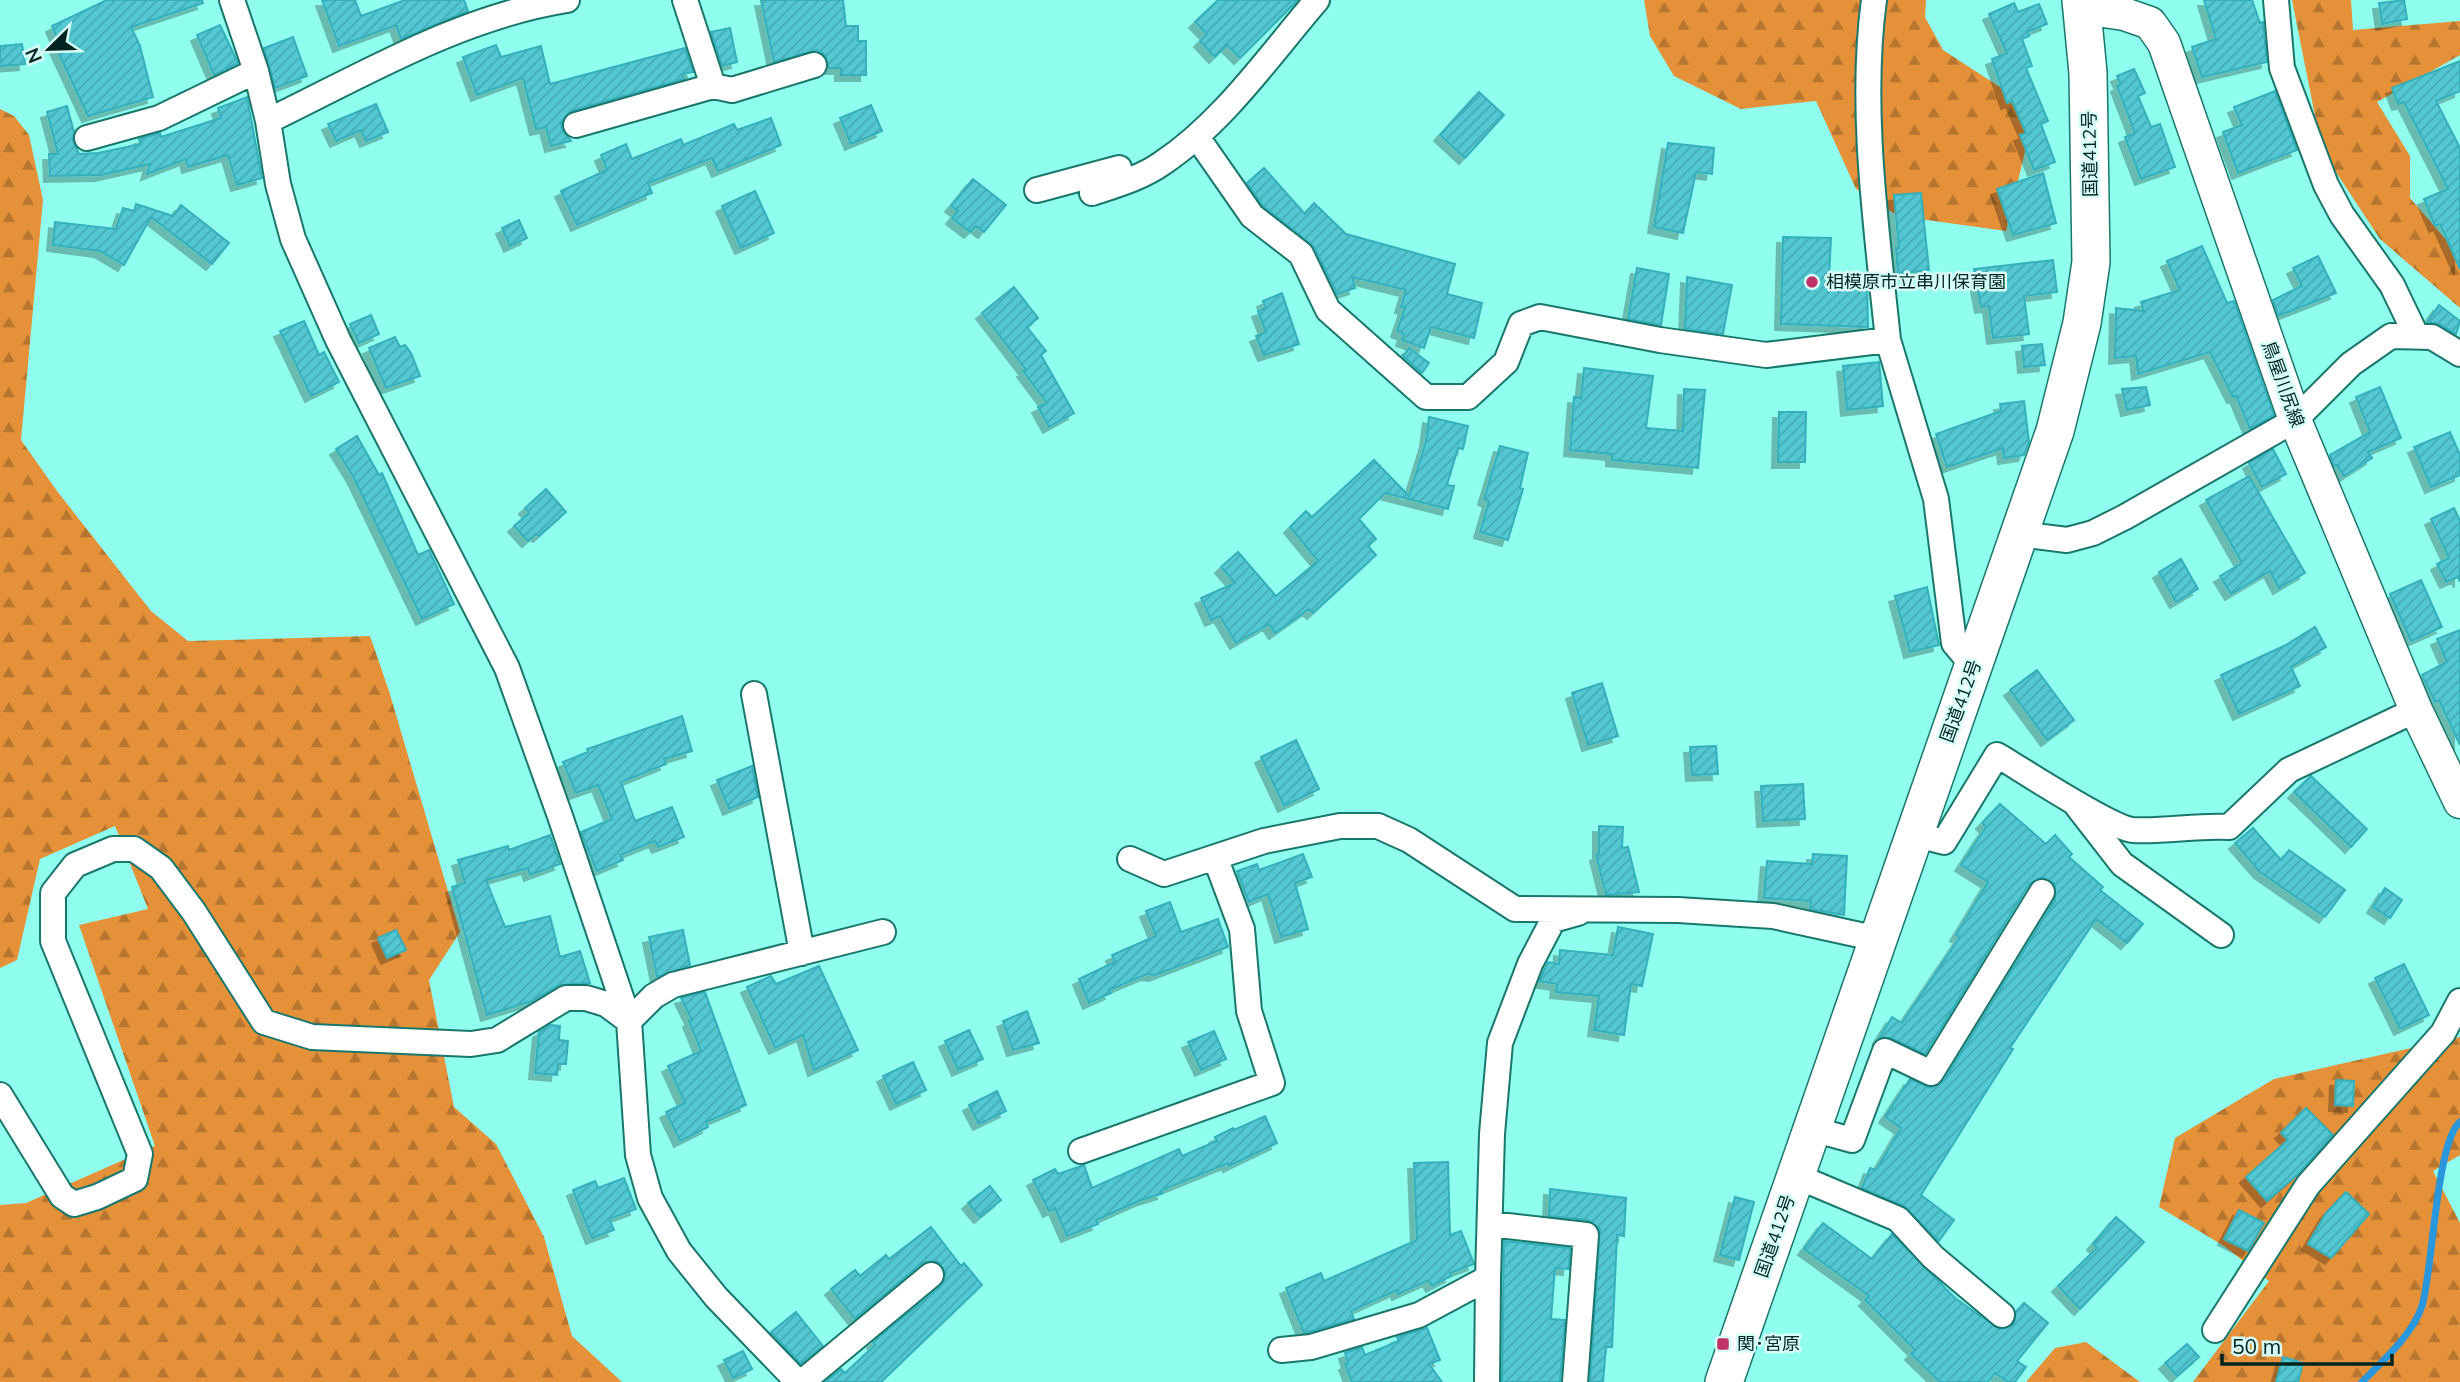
<svg xmlns="http://www.w3.org/2000/svg" width="2460" height="1382" viewBox="0 0 2460 1382" font-family="Mulish,'Noto Sans JP',sans-serif">
  <style>
    .forest { fill: url(#forest-firs) }
    .lines { fill: none; stroke-linecap: round; stroke-linejoin: round }
    .stream { stroke: #2a96dc; stroke-width: 7 }
    .building { fill: url(#building-hatch); stroke: #35b0bb; stroke-width: 2; filter: url(#shadow) }
    .minor-casing { stroke: #1a776c; stroke-width: 28 }
    .major-casing { stroke: #1a776c; stroke-width: 35 }
    .highway-casing { stroke: #1a776c; stroke-width: 40 }
    .minor { stroke: #fff; stroke-width: 24 }
    .major { stroke: #fff; stroke-width: 32 }
    .highway { stroke: #fff; stroke-width: 37 }
    .poi-dot { fill: #bf3366; stroke: #d6fef7; stroke-width: 2.5 }
    .labels { text-anchor: middle; stroke-width: 5; stroke-linejoin: round; paint-order: stroke }
    .street-label { font-size: 18px; fill: #002420; stroke: #d6fef7 }
    .poi-label { font-size: 18px; fill: #002420; stroke: #d6fef7; text-anchor: start }
  </style>
  <defs>
    <pattern id="forest-firs" width="22" height="20" patternUnits="userSpaceOnUse" patternTransform="scale(1.75)"><rect width="22" height="20" fill="#e4913a"/><path d="M5 1l3.5 6h-7zM16 11l3.5 6h-7z" fill="#b67630"/></pattern>
    <pattern id="building-hatch" width="6" height="6" patternUnits="userSpaceOnUse" patternTransform="scale(1.75)"><rect width="6" height="6" fill="#52c7d2"/><path d="M-1 1l2-2M0 6l6-6M5 7l2-2" fill="none" stroke="#46abb4"/></pattern>
    <filter id="shadow"><feDropShadow dx="-6" dy="6" stdDeviation="0" flood-color="#0004"/></filter>
  </defs>
  <rect width="100%" height="100%" fill="#8ffeee"/>
  <path class="forest" d="M 1644,0 L 1926,0 L 1925,17 L 1943,50 L 2035,110 L 2006,231 L 1898,216 L 1856,189 L 1816,101 L 1741,109 L 1674,76 L 1650,36 Z
    M 2292,0 L 2351,0 L 2353,30 L 2460,21 L 2460,55 L 2377,102 L 2410,156 L 2410,198 L 2460,256 L 2460,308 L 2380,239 L 2322,151 Z
    M 0,109 L 14,116 L 29,135 L 43,200 L 21,440 L 57,491 L 151,611 L 188,641 L 370,636 L 389,691 L 460,932 L 429,980 L 454,1107 L 496,1144 L 544,1237 L 572,1336 L 622,1382 L 0,1382 L 0,1205 L 26,1203 L 155,1146 L 79,925 L 148,909 L 115,826 L 40,859 L 17,960 L 0,968 Z
    M 2460,1037 L 2460,1155 L 2433,1171 L 2460,1223 L 2460,1382 L 2193,1382 L 2269,1281 L 2224,1246 L 2159,1207 L 2175,1138 L 2274,1079 Z
    M 2086,1342 L 2140,1382 L 2026,1382 L 2055,1348 Z"/>
  <g class="lines">
    <path class="stream" d="M 2362,1382 C 2383,1361 2413,1334 2422,1306 C 2433,1269 2436,1142 2460,1122"/>
  </g>
  <path class="building" d="M 107,0 L 202,0 L 203,3 L 131,27 L 140,46 L 153,97 L 88,116 L 53,41 L 58,40 L 52,26 Z
    M 322,0 L 355,0 L 361,16 L 405,0 L 464,0 L 468,11 L 401,39 L 396,25 L 339,46 Z
    M 761,0 L 843,0 L 846,26 L 858,26 L 858,41 L 866,41 L 866,75 L 841,75 L 841,68 L 829,68 L 825,55 L 817,50 L 774,62 Z
    M 1218,0 L 1298,0 L 1240,58 L 1227,45 L 1215,57 L 1200,41 L 1207,34 L 1195,22 Z
    M 2204,0 L 2252,0 L 2260,23 L 2263,22 L 2267,62 L 2202,77 L 2192,47 L 2216,39 Z
    M 2404,0 L 2407,19 L 2382,24 L 2379,3 Z
    M 2014,3 L 2018,12 L 2039,4 L 2047,24 L 2027,32 L 2029,36 L 2022,39 L 2032,66 L 2026,68 L 2048,121 L 2041,124 L 2055,162 L 2034,170 L 2020,135 L 2026,133 L 2012,101 L 2007,103 L 1992,59 L 2007,53 L 1989,14 Z
    M 220,25 L 238,63 L 214,75 L 197,35 Z
    M 730,28 L 737,62 L 722,66 L 711,32 Z
    M 293,37 L 307,76 L 275,88 L 264,48 Z
    M 22,44 L 25,64 L 0,66 L 0,46 Z
    M 496,45 L 501,57 L 541,46 L 550,84 L 685,48 L 693,72 L 682,74 L 684,79 L 571,111 L 561,122 L 562,130 L 571,141 L 551,146 L 546,127 L 536,129 L 523,78 L 477,95 L 463,57 Z
    M 2460,61 L 2460,91 L 2436,101 L 2460,148 L 2460,269 L 2440,224 L 2435,226 L 2424,199 L 2448,189 L 2404,102 L 2398,104 L 2392,88 Z
    M 2134,69 L 2145,93 L 2138,96 L 2151,127 L 2160,124 L 2175,167 L 2141,179 L 2125,137 L 2135,133 L 2117,86 L 2121,84 L 2117,76 Z
    M 2275,91 L 2297,150 L 2238,173 L 2223,132 L 2242,125 L 2234,107 Z
    M 1479,92 L 1504,115 L 1465,158 L 1440,135 Z
    M 247,97 L 262,178 L 237,185 L 228,155 L 188,167 L 186,159 L 147,174 L 150,164 L 101,175 L 50,176 L 49,154 L 58,154 L 47,112 L 67,106 L 74,132 L 73,141 L 79,154 L 98,153 L 141,144 L 139,139 L 160,133 L 161,137 L 221,118 L 218,108 Z
    M 376,104 L 388,132 L 366,141 L 361,130 L 336,141 L 328,124 Z
    M 871,105 L 882,131 L 851,144 L 840,118 Z
    M 771,118 L 781,145 L 718,171 L 712,158 L 648,183 L 652,193 L 577,225 L 561,191 L 607,170 L 601,155 L 626,144 L 632,159 L 681,139 L 683,145 L 734,124 L 737,130 Z
    M 1668,143 L 1714,148 L 1712,174 L 1696,172 L 1683,233 L 1654,227 Z
    M 1264,168 L 1305,214 L 1314,203 L 1346,234 L 1455,264 L 1447,294 L 1482,303 L 1474,338 L 1431,327 L 1424,348 L 1402,340 L 1404,334 L 1397,331 L 1405,308 L 1401,307 L 1406,290 L 1352,277 L 1355,288 L 1337,294 L 1314,247 L 1263,206 L 1247,183 Z
    M 2043,173 L 2056,223 L 2013,235 L 1997,189 Z
    M 973,179 L 1006,205 L 984,232 L 976,226 L 970,232 L 952,218 L 958,211 L 951,206 Z
    M 755,191 L 774,233 L 741,248 L 722,206 Z
    M 1921,193 L 1929,270 L 1898,274 L 1896,248 L 1899,248 L 1894,195 Z
    M 136,204 L 173,216 L 181,205 L 229,243 L 212,264 L 151,217 L 124,265 L 100,251 L 53,245 L 55,222 L 116,229 L 123,208 L 134,211 Z
    M 519,220 L 527,238 L 510,246 L 502,228 Z
    M 1783,237 L 1831,238 L 1829,278 L 1867,280 L 1868,327 L 1781,324 Z
    M 2202,246 L 2227,303 L 2234,301 L 2274,415 L 2250,429 L 2236,396 L 2233,397 L 2210,352 L 2138,374 L 2136,356 L 2115,358 L 2116,308 L 2144,311 L 2141,302 L 2180,290 L 2167,261 Z
    M 2318,256 L 2336,293 L 2278,316 L 2273,300 L 2302,286 L 2293,268 Z
    M 2053,260 L 2057,292 L 2024,296 L 2029,334 L 1993,338 L 1989,306 L 1981,307 L 1974,269 Z
    M 1637,268 L 1669,274 L 1661,325 L 1628,319 Z
    M 1687,277 L 1732,285 L 1723,334 L 1685,329 Z
    M 1014,287 L 1038,318 L 1027,327 L 1046,351 L 1041,355 L 1074,413 L 1049,427 L 1038,407 L 1047,403 L 1023,371 L 1026,370 L 982,313 Z
    M 1282,293 L 1299,344 L 1264,355 L 1256,336 L 1266,332 L 1258,311 L 1266,308 L 1263,301 Z
    M 2439,305 L 2460,321 L 2456,334 L 2439,324 L 2427,322 Z
    M 371,315 L 379,334 L 359,343 L 350,324 Z
    M 304,321 L 319,355 L 324,352 L 339,382 L 311,396 L 280,331 Z
    M 395,337 L 400,347 L 405,345 L 411,353 L 420,376 L 386,388 L 369,348 Z
    M 2042,344 L 2045,365 L 2024,367 L 2022,346 Z
    M 1409,348 L 1429,363 L 1422,373 L 1403,356 Z
    M 1879,362 L 1883,406 L 1847,410 L 1843,366 Z
    M 1584,368 L 1653,376 L 1646,428 L 1683,431 L 1684,389 L 1705,390 L 1698,468 L 1612,460 L 1612,454 L 1570,450 L 1574,397 L 1581,398 Z
    M 2146,387 L 2150,405 L 2127,410 L 2122,389 Z
    M 2380,387 L 2401,438 L 2368,452 L 2372,458 L 2344,476 L 2337,465 L 2334,466 L 2330,455 L 2370,432 L 2356,397 Z
    M 2024,401 L 2029,442 L 2024,455 L 2004,458 L 2003,448 L 1947,467 L 1936,434 L 2001,411 L 2000,404 Z
    M 1779,412 L 1806,412 L 1805,462 L 1778,462 Z
    M 1429,417 L 1468,426 L 1463,449 L 1458,448 L 1447,485 L 1454,486 L 1448,509 L 1385,493 L 1359,519 L 1376,539 L 1368,546 L 1376,555 L 1313,613 L 1309,609 L 1275,633 L 1269,624 L 1236,643 L 1220,616 L 1211,620 L 1201,598 L 1235,583 L 1221,567 L 1238,552 L 1276,596 L 1318,561 L 1290,527 L 1306,511 L 1312,517 L 1374,460 L 1409,496 L 1426,441 Z
    M 2450,432 L 2460,455 L 2460,475 L 2431,487 L 2414,447 Z
    M 357,436 L 379,475 L 382,473 L 418,555 L 429,550 L 454,604 L 422,619 L 353,476 L 336,449 Z
    M 1500,446 L 1528,453 L 1520,488 L 1523,489 L 1508,540 L 1480,532 L 1489,501 L 1484,499 Z
    M 2273,449 L 2286,474 L 2262,487 L 2249,463 Z
    M 2249,476 L 2305,573 L 2279,588 L 2270,571 L 2231,594 L 2220,576 L 2242,563 L 2206,500 Z
    M 546,489 L 566,512 L 539,536 L 536,534 L 528,541 L 514,526 L 529,513 L 525,508 Z
    M 2454,508 L 2460,521 L 2460,582 L 2458,577 L 2446,582 L 2437,564 L 2449,558 L 2431,519 Z
    M 2181,559 L 2198,589 L 2176,602 L 2159,572 Z
    M 2421,580 L 2442,627 L 2411,641 L 2390,594 Z
    M 1927,587 L 1939,645 L 1910,652 L 1895,596 Z
    M 2315,627 L 2326,647 L 2291,667 L 2300,686 L 2239,714 L 2221,675 L 2286,645 Z
    M 2460,630 L 2460,745 L 2439,700 L 2435,702 L 2422,675 L 2447,662 L 2437,639 Z
    M 2037,670 L 2074,720 L 2047,740 L 2010,690 Z
    M 1602,683 L 1618,736 L 1588,745 L 1572,693 Z
    M 682,716 L 692,751 L 664,759 L 666,764 L 621,782 L 635,821 L 672,807 L 684,837 L 658,847 L 655,841 L 620,855 L 623,860 L 597,871 L 581,832 L 612,819 L 598,785 L 576,793 L 563,762 L 588,752 L 587,749 Z
    M 1296,740 L 1319,789 L 1284,806 L 1261,757 Z
    M 1716,746 L 1718,774 L 1692,775 L 1690,747 Z
    M 752,766 L 758,797 L 729,809 L 717,780 Z
    M 2311,776 L 2367,829 L 2351,847 L 2294,792 Z
    M 1803,784 L 1805,819 L 1763,821 L 1761,786 Z
    M 2000,804 L 2046,844 L 2055,835 L 2072,854 L 2069,857 L 2103,887 L 2100,890 L 2143,924 L 2127,943 L 2096,919 L 2010,1048 L 2013,1049 L 1921,1195 L 1954,1220 L 1939,1241 L 1904,1206 L 1862,1188 L 1870,1168 L 1876,1170 L 1901,1128 L 1885,1117 L 1910,1079 L 1931,1088 L 1944,1081 L 2055,900 L 2055,884 L 2042,877 L 2029,884 L 1925,1054 L 1891,1038 L 1879,1038 L 1892,1017 L 1902,1023 L 1960,937 L 1956,935 L 1988,882 L 1961,865 L 1986,827 L 1982,823 Z
    M 1599,826 L 1623,827 L 1622,848 L 1628,847 L 1639,892 L 1606,895 L 1596,855 L 1599,854 Z
    M 2253,828 L 2281,860 L 2289,850 L 2345,890 L 2325,917 L 2260,872 L 2235,843 Z
    M 550,835 L 560,864 L 530,875 L 528,868 L 486,880 L 505,927 L 550,916 L 560,957 L 580,951 L 590,983 L 559,985 L 532,1001 L 487,1015 L 452,887 L 465,883 L 458,860 L 508,846 L 509,850 Z
    M 1303,854 L 1312,877 L 1295,883 L 1308,929 L 1281,937 L 1268,894 L 1249,902 L 1237,871 L 1257,864 L 1259,870 Z
    M 1813,854 L 1847,856 L 1844,915 L 1810,909 L 1811,901 L 1764,898 L 1767,861 L 1812,864 Z
    M 2385,888 L 2402,900 L 2390,918 L 2373,907 Z
    M 1170,902 L 1181,932 L 1218,919 L 1228,947 L 1155,975 L 1147,974 L 1109,990 L 1111,993 L 1089,1003 L 1079,979 L 1115,962 L 1112,955 L 1156,936 L 1146,911 Z
    M 1618,927 L 1653,934 L 1642,986 L 1631,984 L 1624,1035 L 1594,1030 L 1599,996 L 1556,992 L 1557,984 L 1539,981 L 1548,962 L 1559,964 L 1560,950 L 1613,955 Z
    M 396,930 L 406,950 L 387,958 L 378,938 Z
    M 683,930 L 690,965 L 657,977 L 649,937 Z
    M 2404,964 L 2429,1015 L 2400,1029 L 2375,978 Z
    M 819,966 L 858,1050 L 814,1070 L 803,1035 L 775,1048 L 747,987 L 771,976 L 776,984 Z
    M 705,992 L 746,1105 L 706,1122 L 708,1127 L 680,1141 L 666,1112 L 685,1103 L 668,1066 L 701,1051 L 689,1021 L 692,1020 L 681,998 Z
    M 1027,1011 L 1039,1043 L 1013,1050 L 1003,1021 Z
    M 550,1025 L 560,1026 L 559,1040 L 568,1041 L 566,1064 L 558,1064 L 557,1075 L 535,1073 L 539,1032 Z
    M 969,1030 L 983,1059 L 958,1070 L 945,1041 Z
    M 1214,1031 L 1226,1059 L 1201,1070 L 1188,1042 Z
    M 913,1062 L 926,1090 L 896,1104 L 883,1076 Z
    M 2336,1080 L 2354,1081 L 2353,1106 L 2335,1105 Z
    M 997,1091 L 1006,1111 L 979,1124 L 969,1105 Z
    M 2306,1108 L 2333,1135 L 2297,1175 L 2267,1201 L 2246,1177 L 2288,1140 L 2281,1133 Z
    M 1265,1116 L 1277,1143 L 1229,1166 L 1228,1163 L 1162,1190 L 1163,1193 L 1141,1200 L 1096,1220 L 1098,1224 L 1067,1236 L 1055,1208 L 1049,1211 L 1033,1180 L 1055,1169 L 1058,1174 L 1084,1165 L 1092,1188 L 1179,1149 L 1182,1156 L 1217,1141 L 1215,1137 L 1233,1128 L 1234,1130 Z
    M 1448,1162 L 1450,1235 L 1461,1231 L 1474,1264 L 1450,1273 L 1451,1276 L 1432,1286 L 1429,1280 L 1398,1294 L 1397,1290 L 1351,1311 L 1354,1319 L 1304,1333 L 1286,1288 L 1321,1273 L 1324,1281 L 1417,1240 L 1414,1163 Z
    M 624,1178 L 636,1209 L 609,1219 L 614,1230 L 592,1238 L 573,1190 L 595,1181 L 598,1188 Z
    M 990,1186 L 1001,1200 L 980,1217 L 968,1203 Z
    M 1550,1189 L 1626,1198 L 1624,1236 L 1617,1235 L 1612,1347 L 1606,1347 L 1603,1382 L 1590,1382 L 1600,1229 L 1588,1220 L 1549,1216 Z
    M 2346,1192 L 2369,1214 L 2331,1258 L 2308,1244 L 2326,1213 Z
    M 1735,1197 L 1754,1202 L 1739,1260 L 1720,1255 Z
    M 2239,1210 L 2264,1223 L 2248,1251 L 2224,1239 Z
    M 2116,1217 L 2144,1242 L 2080,1309 L 2058,1286 L 2097,1248 L 2093,1244 Z
    M 1823,1223 L 1872,1259 L 1892,1234 L 1955,1298 L 1999,1329 L 2013,1325 L 2016,1312 L 2024,1303 L 2048,1323 L 2017,1361 L 2026,1367 L 2015,1382 L 2008,1382 L 1995,1373 L 1988,1382 L 1940,1382 L 1911,1354 L 1915,1350 L 1865,1300 L 1869,1296 L 1804,1249 Z
    M 931,1227 L 961,1266 L 964,1263 L 982,1285 L 881,1382 L 825,1382 L 841,1369 L 845,1373 L 875,1345 L 873,1342 L 941,1286 L 946,1273 L 937,1261 L 922,1263 L 855,1319 L 831,1289 L 855,1270 L 860,1276 L 886,1255 L 889,1259 Z
    M 1504,1241 L 1570,1248 L 1569,1269 L 1555,1268 L 1551,1319 L 1565,1320 L 1560,1382 L 1502,1382 Z
    M 796,1312 L 823,1346 L 801,1364 L 771,1332 Z
    M 1427,1328 L 1440,1360 L 1429,1364 L 1442,1382 L 1352,1382 L 1345,1364 L 1348,1363 L 1345,1353 L 1362,1347 L 1365,1355 L 1399,1341 L 1397,1337 Z
    M 2187,1344 L 2199,1357 L 2177,1376 L 2165,1363 Z
    M 743,1351 L 752,1369 L 733,1378 L 724,1360 Z
    M 2283,1357 L 2303,1363 L 2298,1382 L 2276,1382 Z"/>
  <g class="lines">
    <defs>
      <path id="minor" d="M 232,0 L 256,71 L 268,121 L 278,184 L 293,239 L 338,340 L 507,668 L 560,816 L 629,1021 L 638,1155 L 650,1198 L 679,1251 L 716,1297 L 798,1382
        M 685,0 L 713,86
        M 1874,0 C 1859,108 1877,232 1888,340
        M 2276,0 L 2282,68 L 2326,185 L 2342,215 L 2392,285 L 2416,335
        M 268,121 C 365,74 460,17 567,0
        M 576,125 L 713,86 L 732,90 L 814,65
        M 1197,137 L 1252,216 L 1301,254 L 1328,310 L 1426,397 L 1468,397 L 1506,362 L 1521,324 L 1540,317 L 1660,340 L 1766,355 L 1888,340 L 1936,499 L 1954,643 L 1974,667
        M 87,138 L 159,118 L 256,71
        M 1037,190 L 1119,168
        M 1092,193 C 1116,185 1141,178 1161,164 C 1223,123 1269,56 1317,0
        M 2020,534 L 2067,540 L 2093,533 L 2125,517 L 2295,420 L 2351,364 L 2391,336 L 2432,337 L 2460,354
        M 754,694 L 802,953
        M 2077,806 L 2122,864 L 2221,935
        M 1913,834 L 1944,842 L 1997,755 C 2021,769 2110,828 2133,830 C 2164,832 2197,825 2229,827 L 2289,770 L 2416,710
        M 1130,859 L 1164,874 L 1264,841 L 1340,826 L 1378,826 L 1409,840 L 1515,909 L 1678,910 L 1773,916 L 1878,939
        M 629,1021 L 654,996 L 673,985 L 883,932
        M 0,1095 L 62,1196 L 74,1204 L 97,1197 L 135,1179 L 140,1154 L 53,941 L 53,893 L 75,865 L 113,849 L 134,849 L 161,868 L 194,912 L 264,1022 L 312,1037 L 471,1044 L 497,1040 L 566,998 L 586,998 L 606,1004 L 629,1021
        M 1812,1129 L 1852,1140 L 1885,1051 L 1931,1073 L 2042,892
        M 1081,1151 L 1272,1083 L 1249,1011 L 1242,929 L 1215,857
        M 1796,1176 L 1898,1219 L 1933,1257 L 2002,1315
        M 1490,1224 L 1586,1235 L 1575,1382
        M 2215,1330 L 2308,1185 L 2443,1033 L 2460,1001
        M 1281,1350 L 1311,1347 L 1419,1315 L 1488,1278 L 1492,1134 L 1500,1043 L 1530,964 L 1553,920 L 1578,913
        M 802,1382 L 931,1275
        M 1487,1382 L 1488,1278"/>
      <path id="major" d="M 2083,8 L 2124,14 L 2150,23 L 2164,43 L 2295,420 L 2416,710 L 2460,802"/>
      <path id="highway" d="M 1724,1382 L 2055,431 L 2082,323 L 2091,262 L 2088,73 L 2081,0"/>
    </defs>
    <use href="#minor" class="minor-casing"/>
    <use href="#major" class="major-casing"/>
    <use href="#highway" class="highway-casing"/>
    <use href="#minor" class="minor"/>
    <use href="#major" class="major"/>
    <use href="#highway" class="highway"/>
  </g>
  <g class="poi-dot">
    <circle cx="1812" cy="282" r="7"/>
    <rect x="1716" y="1337" width="14" height="14" rx="3.5"/>
  </g>
  <g class="labels">
    <g class="street-label">
      <text transform="translate(2090 154) rotate(-91)" y="6">国道412号</text>
      <text transform="translate(2283 384) rotate(70)" y="6">鳥屋川尻線</text>
      <text transform="translate(1961 701) rotate(-70)" y="6">国道412号</text>
      <text transform="translate(1775 1236) rotate(-71)" y="6">国道412号</text>
    </g>
    <g class="poi-label">
      <text x="1826" y="288">相模原市立串川保育園</text>
      <text x="1737" y="1350">関･宮原</text>
    </g>
  </g>
  <g transform="translate(49 49) rotate(247)" stroke="#d6fef7" stroke-width="5" paint-order="stroke">
  <path d="M0-5L12 26L0 18L-12 26Z" fill="#002420"/>
  <text y="-10" font-size="19" font-weight="bold" text-anchor="middle" fill="#002420">N</text>
  </g>
  <path d="M2222 1354v10h170v-10" fill="none" stroke="#002420" stroke-width="3.5"/>
  <text x="2232" y="1354" font-size="21" fill="#002420" stroke="#d6fef7" stroke-width="5" paint-order="stroke">50 m</text>
</svg>
